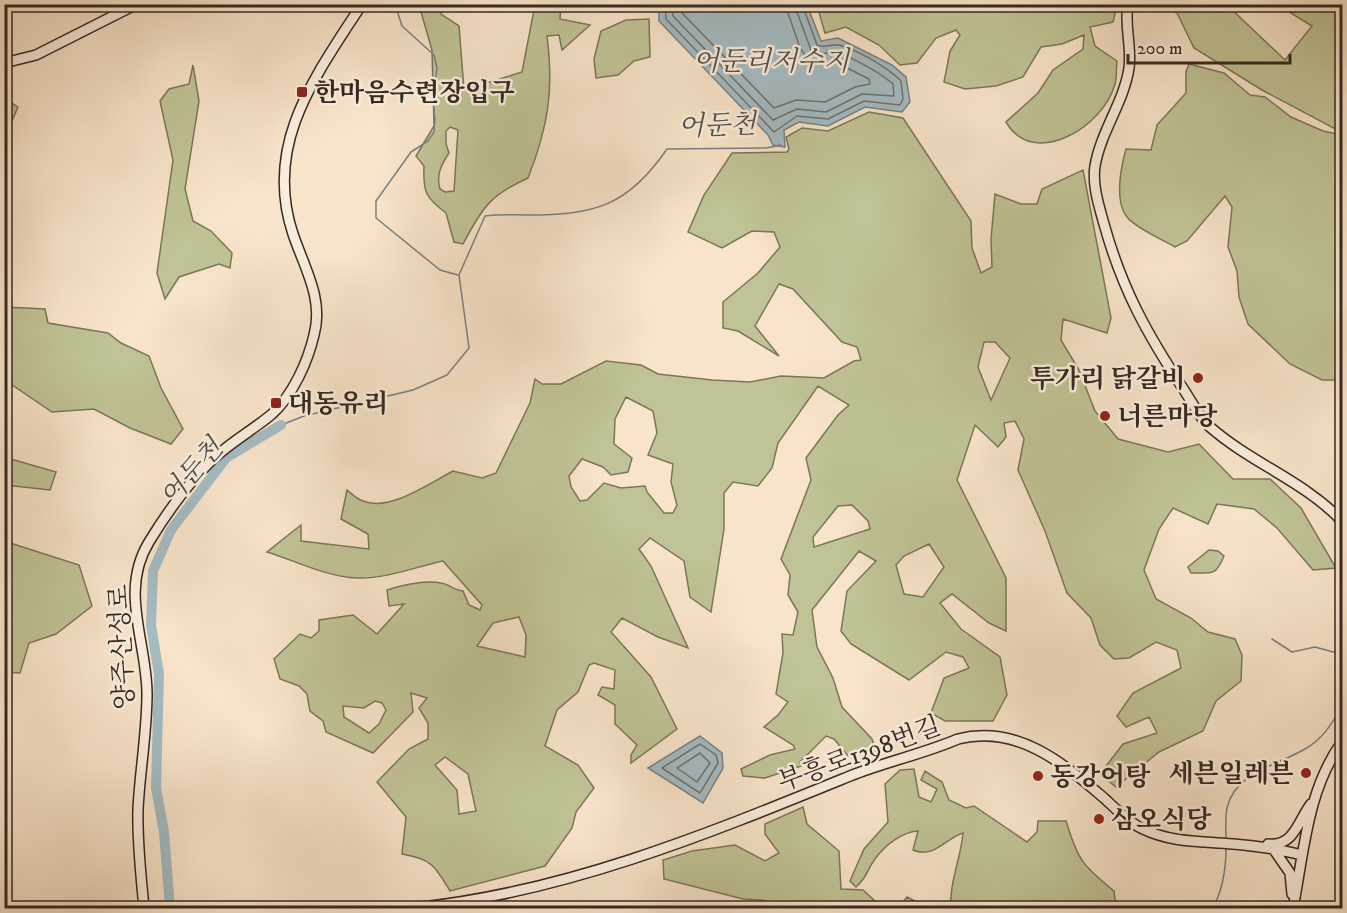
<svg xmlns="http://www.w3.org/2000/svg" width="1347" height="913" viewBox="0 0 1347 913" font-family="'IM FELL DW Pica','Noto Serif KR',serif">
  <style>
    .green { fill: #c0c395; stroke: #7b765b; stroke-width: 1.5; fill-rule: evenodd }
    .water { fill: #a4bbc2; stroke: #788182; stroke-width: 1.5 }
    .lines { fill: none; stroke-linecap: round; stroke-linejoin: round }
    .shore { stroke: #6d7272; stroke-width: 1.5 }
    .stream { stroke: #788182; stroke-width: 1.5 }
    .river { stroke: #a4bbc2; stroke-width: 10 }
    .secondary-casing { stroke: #362921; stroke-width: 12 }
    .secondary { stroke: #faeddd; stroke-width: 9 }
    .poi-dot { fill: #8f2418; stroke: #faeddd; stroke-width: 2 }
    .labels { text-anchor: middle; stroke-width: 5; stroke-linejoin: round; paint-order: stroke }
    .poi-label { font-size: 26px; font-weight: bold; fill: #362921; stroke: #faeddd; text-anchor: start }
    .street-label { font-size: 26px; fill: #362921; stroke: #faeddd }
    .water-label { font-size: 27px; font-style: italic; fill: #524e49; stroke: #faeddd }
  </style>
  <rect width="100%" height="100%" fill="#f8e4ca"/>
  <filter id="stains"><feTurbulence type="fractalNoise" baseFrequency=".00333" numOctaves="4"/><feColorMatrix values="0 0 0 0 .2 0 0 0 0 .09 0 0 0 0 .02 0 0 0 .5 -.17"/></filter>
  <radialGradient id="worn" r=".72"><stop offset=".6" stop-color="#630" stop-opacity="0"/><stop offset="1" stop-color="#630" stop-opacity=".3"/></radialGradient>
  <path class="green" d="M 419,5 L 439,5 L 441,14 L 459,26 L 464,90 L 522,72 L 535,5 L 561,5 L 560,19 L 590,25 L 562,50 L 559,35 L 547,36 C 554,91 548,127 528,178 C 490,195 482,208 463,244 L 454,242 L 446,213 C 425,197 423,192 424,166 L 416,156 L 434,126 L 432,50 ZM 450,127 L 458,130 L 454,191 L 445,192 L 440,189 C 436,175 441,165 449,153 L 446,144 L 446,131 Z
    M 817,5 L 1117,5 L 1113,22 L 1090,27 L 1095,46 L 1117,61 C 1116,68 1117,77 1115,84 C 1104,126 1034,170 1006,122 L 1038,93 L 1053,70 L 1083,49 L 1084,35 L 1062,44 L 1041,47 L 1023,77 L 996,86 L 965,89 L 944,82 L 950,51 L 960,35 L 956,30 L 936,38 L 917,63 L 900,65 L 879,45 L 846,27 L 825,33 Z
    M 1155,5 L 1227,5 L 1285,60 L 1312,26 L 1278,5 L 1342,5 L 1342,130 L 1339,131 L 1262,90 L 1194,48 L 1177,13 Z
    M 649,19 L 650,57 L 634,61 L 618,75 L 596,78 L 594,59 L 601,31 L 626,20 Z
    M 1189,64 L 1224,73 L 1250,95 L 1265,97 L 1291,117 L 1323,131 L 1342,135 L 1342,380 L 1322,380 L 1290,364 L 1248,324 L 1239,297 L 1237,271 L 1228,247 L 1232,207 L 1225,196 L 1187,241 L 1175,247 C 1163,240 1134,227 1127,217 C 1114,201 1121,167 1126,149 L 1151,150 L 1157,125 L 1186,93 L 1186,72 Z
    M 193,65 L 199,101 L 185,189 L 193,221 L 211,231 L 232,253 L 230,268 L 219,264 L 179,277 L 165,299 L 157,273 L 173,160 L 160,101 L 169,89 L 189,84 Z
    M 5,99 L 18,107 L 5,137 Z
    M 869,112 L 903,118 L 971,221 L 972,248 L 981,273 L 992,267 L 991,239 L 995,194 L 1021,204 L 1037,204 L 1042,189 L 1083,170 L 1111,318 L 1107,333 L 1063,319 L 1061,340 L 1079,370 L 1095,411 L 1118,439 L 1168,452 L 1199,444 L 1233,479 L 1270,479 L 1301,508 L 1336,568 L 1313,570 L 1277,528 L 1254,509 L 1217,504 L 1208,524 L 1173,508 L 1159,529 L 1144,570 L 1156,599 L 1191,618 L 1208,632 L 1235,639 L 1242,655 L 1241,681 L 1216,701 L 1203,731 L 1159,752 L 1116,787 L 1100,774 L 1123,744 L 1157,733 L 1149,717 L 1126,727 L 1117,716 L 1133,693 L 1181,668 L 1177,650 L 1156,642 L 1129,658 L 1114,659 L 1100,645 L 1091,618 L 1067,593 L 1045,531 L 1018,470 L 1024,439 L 1015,421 L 1004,423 L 1006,437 L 998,447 L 975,425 L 957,480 L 1006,578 L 1006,631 L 989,623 L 952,594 L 940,603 L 961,629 L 1000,657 L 1007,695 L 993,721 L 945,721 L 931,713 L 944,678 L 969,668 L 963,657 L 946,652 L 909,680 L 851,644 L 841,631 L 847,591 L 876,561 L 859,551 L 812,610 L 817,647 L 833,678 L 842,707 L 872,739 L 876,751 L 848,756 L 834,739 L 826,736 L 800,762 L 801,766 L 765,778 L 743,776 L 741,769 L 770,755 L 795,749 L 793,745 L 764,727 L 778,715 L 788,702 L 776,694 L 783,653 L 782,634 L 793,635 L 798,612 L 788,595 L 790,575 L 781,559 L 811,480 L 806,458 L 838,415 L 849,405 L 818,386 L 778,443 L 772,468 L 758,486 L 733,482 L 724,493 L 724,529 L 711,612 L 690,597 L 684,561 L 650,538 L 639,549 L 651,566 L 688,648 L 658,637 L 622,618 L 611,632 L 651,677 L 677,729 L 631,763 L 631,755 L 637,745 L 615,724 L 615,705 L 598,695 L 602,687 L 614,689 L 615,670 L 594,663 L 589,665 L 578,692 L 557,710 L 545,746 L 578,765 L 594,788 L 576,812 L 572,828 L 545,866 L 450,891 C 435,866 432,859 402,854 L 406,817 L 377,782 L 409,749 L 428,739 L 428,723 L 419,708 L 427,698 L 411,693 L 413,712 L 373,753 L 326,732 L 323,721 L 310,711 L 307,694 L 299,686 L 280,679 L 274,659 L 300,634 L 311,638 L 319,631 L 319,620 L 353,615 L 377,634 L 404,604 L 389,606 L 387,590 C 403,585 424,580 441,583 C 449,584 453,590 463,591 L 469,605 L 480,610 L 482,605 L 443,561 C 415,567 386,579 357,578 C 327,577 296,561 267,552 L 301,525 L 301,541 L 369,549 L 368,534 L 341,519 L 347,490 C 352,494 357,499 363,501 C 389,512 430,483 453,471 L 482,478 L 496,473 L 530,403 L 535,379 L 542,384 L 561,384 L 606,361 L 641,365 L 658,374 L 712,380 L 750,382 L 781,376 L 824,378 L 854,361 L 861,360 L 857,347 L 842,342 L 793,289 L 779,284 L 755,326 L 779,356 L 738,331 L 723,328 L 723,302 L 758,273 L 780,247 L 774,232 L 752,231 L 722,248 L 688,232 L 704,195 L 732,153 L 787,152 L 789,149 L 786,137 L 802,128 L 828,131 ZM 984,342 L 995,342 L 1010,358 L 991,400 L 978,367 ZM 626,397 L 653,411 L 657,433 L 648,455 L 673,464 L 671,482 L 677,505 L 673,513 L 664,513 L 647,492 L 645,486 L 621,488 L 604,483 L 587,500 L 580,501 L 571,487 L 569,476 L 582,459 L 603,467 L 611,475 L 628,472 L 632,458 L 614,444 L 615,419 ZM 852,505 L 868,521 L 870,529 L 814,547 L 813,537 L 838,506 ZM 929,544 L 944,567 L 923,597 L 904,594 L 896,565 L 904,556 ZM 519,617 L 526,635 L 525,657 L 477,646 L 493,623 ZM 375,701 L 382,703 L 386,710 L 379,724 L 369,733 L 344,717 L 343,706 L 364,708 ZM 445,757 L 468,774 L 476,811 L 459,814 L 457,790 L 435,765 Z
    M 5,307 L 45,309 L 48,323 L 108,333 L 121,343 L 149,356 L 161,388 L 183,429 L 171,444 L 130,428 L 94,409 L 52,412 L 5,380 Z
    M 4,457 L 56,472 L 50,490 L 5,485 Z
    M 4,541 L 79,565 L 92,606 L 56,634 L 29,643 L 20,673 L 5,672 Z
    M 1209,550 L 1218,551 L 1224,556 C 1215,578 1211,572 1191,573 L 1188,567 Z
    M 914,769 L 919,797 L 931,802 L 937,789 L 921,780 L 925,771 L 942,782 L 949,800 L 966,808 L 974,806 L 1027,842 L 1037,832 L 1038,821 L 1066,821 C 1078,860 1082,865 1114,891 L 1116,908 L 951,908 C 949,883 961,858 963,833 C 946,838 934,859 913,850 L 918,831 C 902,832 885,845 875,859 C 866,871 869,875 856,887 L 850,881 L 864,849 L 888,822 L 885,784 L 900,770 Z
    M 803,807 L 807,824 L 839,851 L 841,889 L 863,890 L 876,902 L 878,908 L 781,908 L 762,900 L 743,899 L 664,879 L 663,860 L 692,851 L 735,845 L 765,861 L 779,853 L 765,834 L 765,824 Z
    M 907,897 L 925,906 L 924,908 L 898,908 Z"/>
  <path class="water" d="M 659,5 L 807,5 L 821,41 L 838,38 L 892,65 L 906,77 L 910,102 L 902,112 L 865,107 L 828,126 L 799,122 L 784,130 L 785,147 L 773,145 L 768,135 L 659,21 Z
    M 700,736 L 722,753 L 723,768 L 703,803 L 648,768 Z"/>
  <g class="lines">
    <path class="shore" d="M 665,4 L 666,19 L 774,132 L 797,116 L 828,119 L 864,101 L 900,105 L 903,99 L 901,81 C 886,66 859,51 839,45 C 832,43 825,49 817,45 L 802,4
      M 672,4 L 673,16 L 773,120 L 797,109 L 826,112 L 862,94 L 894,96 L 893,84 C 879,72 857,60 839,53 C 829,50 822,58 811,50 L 794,4
      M 681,4 L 682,13 L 774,108 L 796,100 L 825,102 L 855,87 L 870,84 L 869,79 L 835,62 L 819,64 L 807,58 L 800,48 L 785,4
      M 700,744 L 716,755 L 718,763 L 700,793 L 662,768 Z
      M 700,753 L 710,763 L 697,782 L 677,768 Z"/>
    <path class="stream" d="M 395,4 L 402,26 L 434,55 L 437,68 L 433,101 L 435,118 L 434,132 L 428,141 L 411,152 L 376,201 L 376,218 L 440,270 L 458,275
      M 281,425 L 304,416 L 413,390 L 447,375 L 469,348 L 459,275 L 485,216 C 500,214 513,215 527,215 C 595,215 628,206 667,149 L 766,148 L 781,145
      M 1272,639 L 1292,652 L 1315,647 L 1337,653
      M 1226,840 C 1226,830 1225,818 1227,808 C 1235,772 1278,765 1305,749 C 1323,739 1334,722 1342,704
      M 1213,908 C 1223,889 1226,869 1226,848"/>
    <path class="river" d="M 170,908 L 164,832 L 156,788 L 159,674 L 151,625 L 153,571 L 171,530 L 226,458 L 281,425"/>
    <defs>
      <path id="secondary" d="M 1128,4 C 1124,26 1132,46 1129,68 C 1124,102 1101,131 1095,166 C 1092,185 1099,206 1104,224 C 1122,289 1147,334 1184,390 C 1192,402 1199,417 1210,427 C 1251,463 1304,481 1342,521
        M 4,63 L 36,55 L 137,4
        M 1268,844 C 1294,847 1298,821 1311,804
        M 1274,850 L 1290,873 L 1292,894
        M 144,908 C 141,875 137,842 138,809 C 140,770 147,732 147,694 C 147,642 119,591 149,542 C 166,514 189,482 213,459 C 231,442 253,430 272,414 C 293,395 308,361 314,335 C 324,299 304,267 293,234 C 263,144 315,77 362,4
        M 413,908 C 565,893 710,833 850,776 C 885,762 923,754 958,739 C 1016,724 1062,762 1104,798 C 1116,809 1128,822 1143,829 C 1172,843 1202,841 1233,844 C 1256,846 1280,849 1301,855
        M 1293,908 C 1304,853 1307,790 1342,742"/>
    </defs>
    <use href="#secondary" class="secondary-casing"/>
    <use href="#secondary" class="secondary"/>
  </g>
  <g class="poi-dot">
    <rect x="296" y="86" width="12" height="12" rx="3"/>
    <circle cx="1198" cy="378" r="6"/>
    <rect x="270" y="397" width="12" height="12" rx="3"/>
    <circle cx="1105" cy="416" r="6"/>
    <circle cx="1306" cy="773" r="6"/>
    <circle cx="1038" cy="776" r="6"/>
    <circle cx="1099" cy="819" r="6"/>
  </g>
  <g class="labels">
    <g class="poi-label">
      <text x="314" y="101">한마음수련장입구</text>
      <text x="1186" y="387" text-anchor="end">투가리 닭갈비</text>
      <text x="288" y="412">대동유리</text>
      <text x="1117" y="425">너른마당</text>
      <text x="1294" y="782" text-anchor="end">세븐일레븐</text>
      <text x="1050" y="785">동강어탕</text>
      <text x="1111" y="828">삼오식당</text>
    </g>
    <g class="street-label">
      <text transform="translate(121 647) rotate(-93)" y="9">양주산성로</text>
      <text transform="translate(859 753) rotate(-20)" y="9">부흥로1398번길</text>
    </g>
    <g class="water-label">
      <text x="771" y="70">어둔리저수지</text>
      <text transform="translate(717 125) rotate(-2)" y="9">어둔천</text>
      <text transform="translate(191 472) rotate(-48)" y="9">어둔천</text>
    </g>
  </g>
  <rect width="1347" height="913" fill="none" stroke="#f8e4ca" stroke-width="24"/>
  <rect x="6" y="6" width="1335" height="901" fill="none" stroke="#362921" stroke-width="3"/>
  <rect x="12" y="12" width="1323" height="889" fill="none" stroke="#362921" stroke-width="1.5"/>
  <path d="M1128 54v9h162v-9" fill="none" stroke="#362921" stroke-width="3"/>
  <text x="1137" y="54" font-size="18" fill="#362921" stroke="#faeddd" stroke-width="4.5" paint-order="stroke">200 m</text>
  <rect width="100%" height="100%" filter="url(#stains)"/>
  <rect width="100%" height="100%" fill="url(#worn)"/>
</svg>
